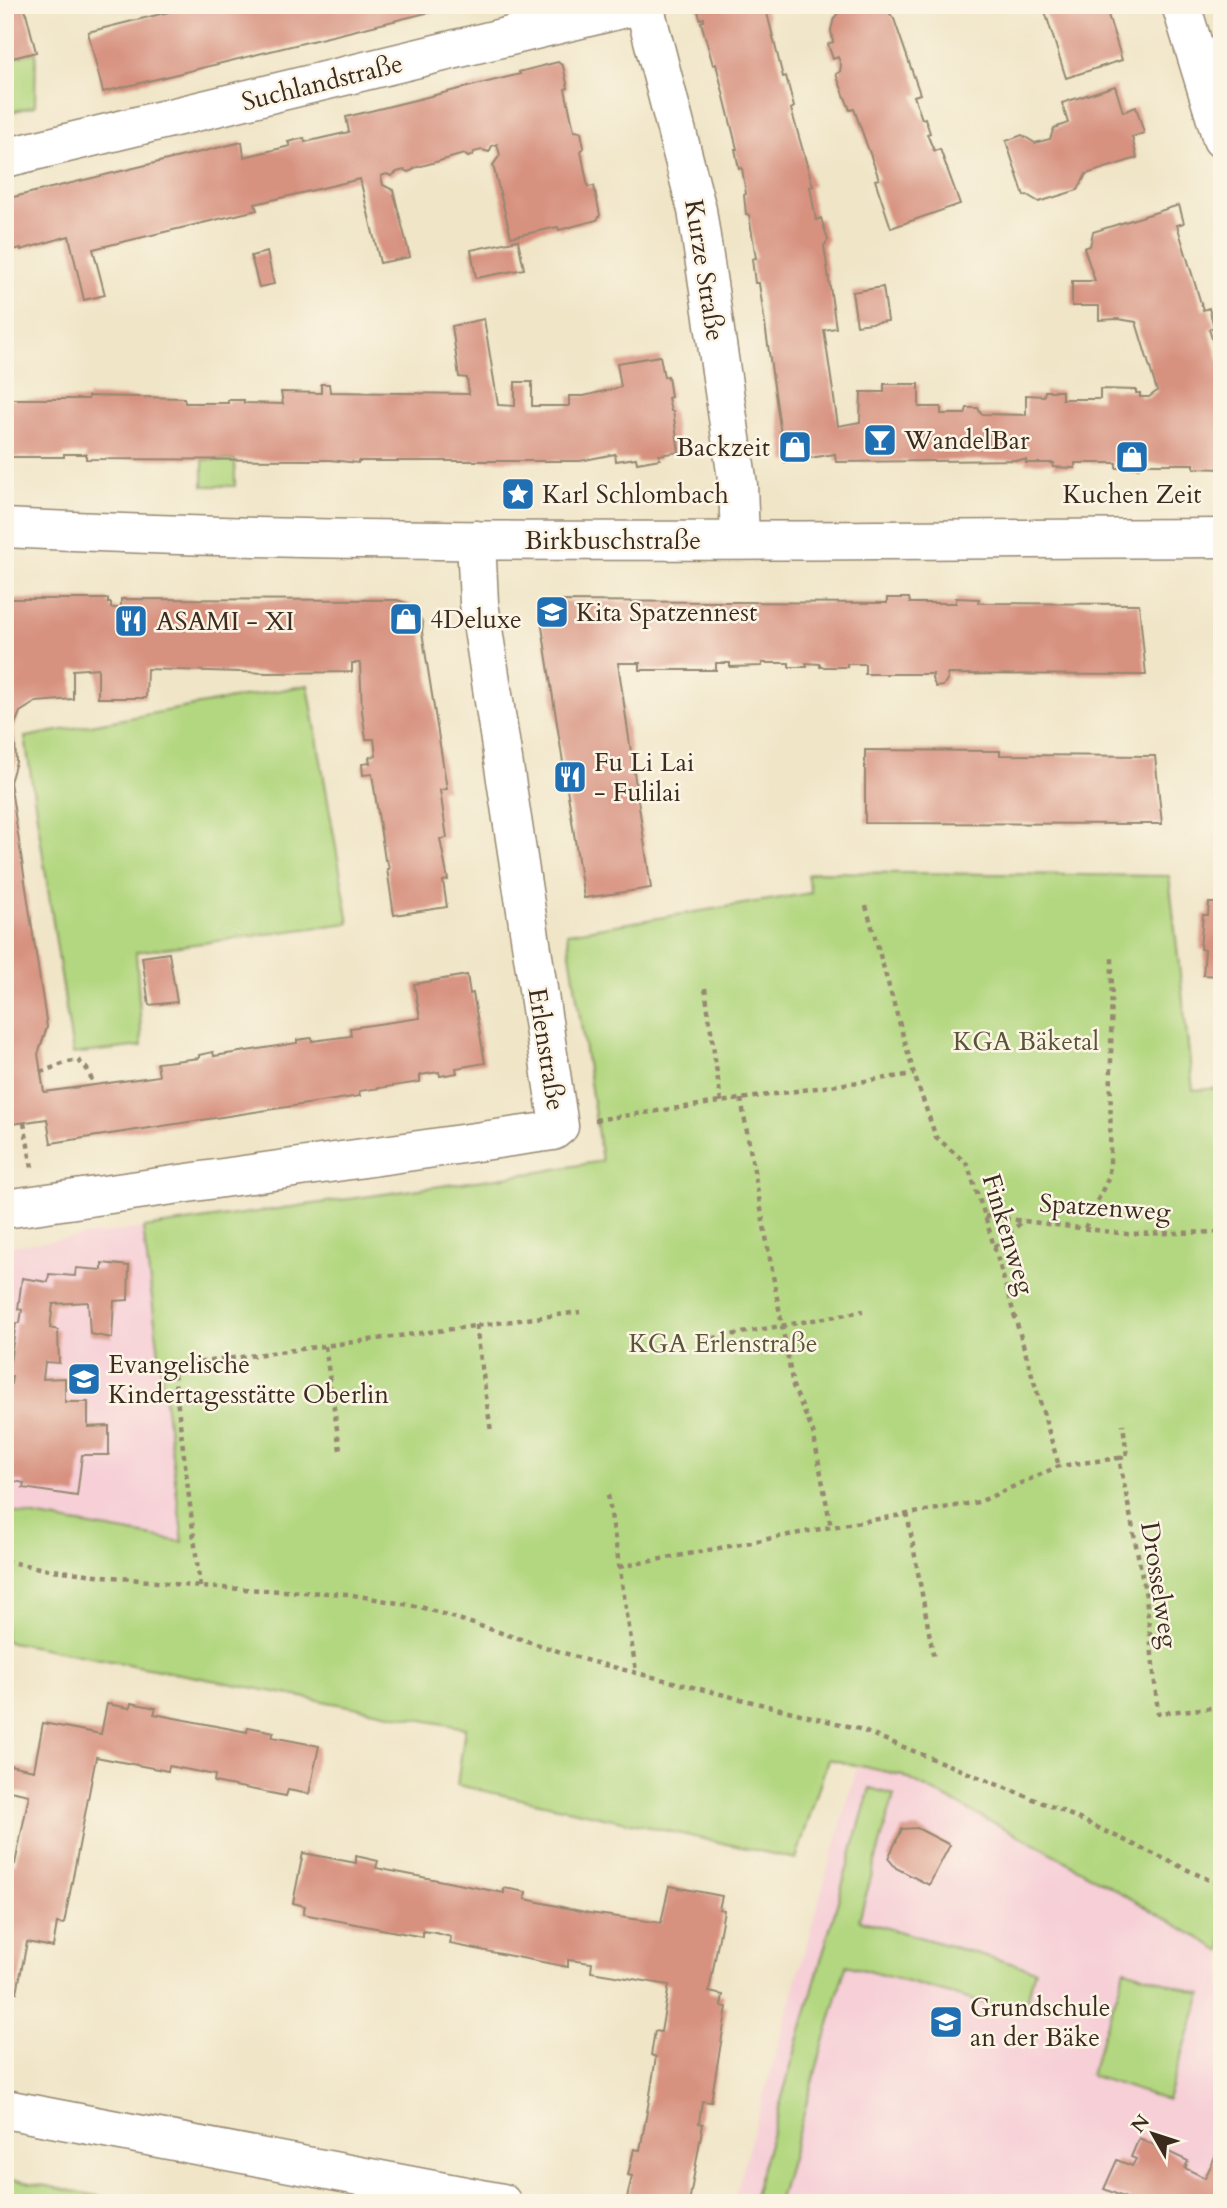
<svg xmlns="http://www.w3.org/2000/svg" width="1227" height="2208" viewBox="0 0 1227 2208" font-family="Cardo,serif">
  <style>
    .built { fill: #f6cfd7 }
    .green { fill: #b3d780; stroke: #77804f; stroke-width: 2 }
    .building { fill: #d7917f }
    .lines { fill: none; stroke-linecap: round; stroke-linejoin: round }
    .minor-casing { stroke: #968872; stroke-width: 41 }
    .path { stroke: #968872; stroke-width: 4.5; stroke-dasharray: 5 5; stroke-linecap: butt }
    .minor { stroke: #fff; stroke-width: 38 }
    .labels { text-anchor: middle; stroke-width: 5; stroke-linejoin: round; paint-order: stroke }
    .street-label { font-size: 26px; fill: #3b2a1e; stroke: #fcf5e5 }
    .poi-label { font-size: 26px; fill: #3b2a1e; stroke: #fcf5e5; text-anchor: start }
    .park-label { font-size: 26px; fill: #595536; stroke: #fcf5e5 }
  </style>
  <rect width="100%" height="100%" fill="#fcf5e5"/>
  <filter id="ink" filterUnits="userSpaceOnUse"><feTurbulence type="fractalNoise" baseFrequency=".0143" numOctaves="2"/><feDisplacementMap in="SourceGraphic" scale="14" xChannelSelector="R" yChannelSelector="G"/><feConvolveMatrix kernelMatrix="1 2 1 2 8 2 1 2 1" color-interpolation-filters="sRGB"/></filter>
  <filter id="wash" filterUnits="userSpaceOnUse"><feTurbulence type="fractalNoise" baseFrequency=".00686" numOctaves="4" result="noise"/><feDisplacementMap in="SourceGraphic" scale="28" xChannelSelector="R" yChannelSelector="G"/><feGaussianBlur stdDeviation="1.57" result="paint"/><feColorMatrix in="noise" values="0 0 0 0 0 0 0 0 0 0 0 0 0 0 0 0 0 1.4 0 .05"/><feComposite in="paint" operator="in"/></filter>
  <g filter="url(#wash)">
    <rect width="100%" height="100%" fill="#f0e5c7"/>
    <path class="built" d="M 143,1228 L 184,1542 L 5,1511 L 5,1247 Z
      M 857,1767 L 901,1775 L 1041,1847 L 1222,1951 L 1222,2203 L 733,2203 Z"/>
    <path class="green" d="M 36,52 L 35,106 L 11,112 L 5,90 L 5,60 Z
      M 203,460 L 235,460 L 235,486 L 203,486 Z
      M 308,685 L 349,923 L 136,952 L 142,1046 L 73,1054 L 25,737 Z
      M 815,872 L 1169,876 L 1193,1090 L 1222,1088 L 1222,1951 L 1041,1847 L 901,1775 L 828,1759 L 796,1859 L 457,1785 L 465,1728 L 5,1641 L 5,1511 L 183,1542 L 143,1228 L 539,1172 L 602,1161 L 567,933 L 811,893 L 807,875 Z
      M 870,1788 L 894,1795 L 859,1920 L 1035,1970 L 1023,2014 L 846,1965 L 778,2203 L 752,2203 Z
      M 1125,1969 L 1202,1994 L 1167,2100 L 1090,2075 Z
      M 5,2178 L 134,2203 L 5,2203 Z"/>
    <g id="blocks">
      <path class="building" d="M 5,5 L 24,5 L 36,52 L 5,60 Z
        M 197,5 L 455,5 L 455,6 L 103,92 L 88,32 Z
        M 700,5 L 765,5 L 783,77 L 786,76 L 794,107 L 791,109 L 813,186 L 810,187 L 816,220 L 821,218 L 828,240 L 824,246 L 836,328 L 824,330 L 838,426 L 860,422 L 861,392 L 884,392 L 884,384 L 919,384 L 919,407 L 941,407 L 941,414 L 965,414 L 967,408 L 978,408 L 981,414 L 1026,415 L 1026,395 L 1044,396 L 1045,391 L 1062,391 L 1062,399 L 1100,399 L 1100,389 L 1136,390 L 1136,393 L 1140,393 L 1140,397 L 1149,397 L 1157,391 L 1136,322 L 1118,319 L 1099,320 L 1099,306 L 1072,306 L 1072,281 L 1095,281 L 1084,248 L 1090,246 L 1093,232 L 1179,205 L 1184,223 L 1177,225 L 1203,310 L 1209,308 L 1214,327 L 1209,329 L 1219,361 L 1222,360 L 1222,469 L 1194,468 L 1194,464 L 1139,464 L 1139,468 L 1116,468 L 1116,463 L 1075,463 L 1075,468 L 1053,467 L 1054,463 L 1026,463 L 1026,460 L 836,462 L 835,454 L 785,462 L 759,283 L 755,283 L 752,259 L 756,258 L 749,215 L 746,214 L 744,195 L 746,194 L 742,168 L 739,169 L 735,149 L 737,149 L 716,64 L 713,65 L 701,22 L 704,21 L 704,18 L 700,19 L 697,6 Z
        M 845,5 L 883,5 L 894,19 L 920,94 L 914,96 L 922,119 L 925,118 L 930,133 L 927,134 L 934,151 L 940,149 L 960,204 L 891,228 L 875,180 L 879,179 L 854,109 L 850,110 L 836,74 L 840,72 L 841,65 L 838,57 L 833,59 L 828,44 L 833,42 L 831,30 L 834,18 Z
        M 1043,5 L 1105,5 L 1122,60 L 1066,78 Z
        M 558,62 L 563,66 L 568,88 L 565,89 L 574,131 L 581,132 L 584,148 L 581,151 L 588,187 L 594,186 L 600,215 L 597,220 L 559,230 L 558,227 L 511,237 L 493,165 L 500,155 L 497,144 L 492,146 L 489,152 L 482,150 L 474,152 L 473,155 L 468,157 L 464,154 L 414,168 L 413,170 L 408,172 L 404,170 L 397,172 L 391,176 L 387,174 L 381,176 L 383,185 L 393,190 L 410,257 L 380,263 L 360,179 L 255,204 L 257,210 L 93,249 L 105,295 L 84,300 L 69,236 L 21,250 L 21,248 L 5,252 L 5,199 L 242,142 L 244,157 L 290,146 L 288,142 L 304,138 L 305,142 L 349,132 L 346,117 L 520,74 L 519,72 Z
        M 1115,86 L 1123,112 L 1136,107 L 1144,133 L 1132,137 L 1137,158 L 1086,174 L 1078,190 L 1039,202 L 1027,195 L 1024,196 L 1006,141 L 1022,135 L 1035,143 L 1050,139 L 1054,128 L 1068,123 L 1062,103 Z
        M 518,240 L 524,269 L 476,278 L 471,250 Z
        M 267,252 L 274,284 L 259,287 L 251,256 Z
        M 883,287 L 888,321 L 857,325 L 852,292 Z
        M 484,319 L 498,405 L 515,406 L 515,382 L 532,382 L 532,406 L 569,406 L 569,396 L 584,396 L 621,387 L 617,363 L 660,356 L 664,377 L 668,376 L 671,397 L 668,398 L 671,411 L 673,411 L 679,452 L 659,455 L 660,459 L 637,463 L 636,458 L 616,461 L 615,454 L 580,461 L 358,461 L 358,463 L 330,460 L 86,459 L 86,454 L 64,454 L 64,457 L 11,457 L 11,454 L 5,454 L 5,399 L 88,399 L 88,396 L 184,398 L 185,403 L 228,403 L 228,400 L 244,400 L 244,403 L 283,404 L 281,392 L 321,393 L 321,384 L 329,384 L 330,392 L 469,394 L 467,378 L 459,377 L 452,326 Z
        M 887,598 L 909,598 L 910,603 L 956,603 L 956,598 L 979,599 L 978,603 L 1139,604 L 1146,675 L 947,674 L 948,678 L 943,686 L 936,687 L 932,679 L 933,674 L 865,674 L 865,664 L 847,664 L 847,667 L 820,667 L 820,664 L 806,663 L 807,667 L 789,667 L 789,663 L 762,663 L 762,666 L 730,667 L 730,663 L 716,663 L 716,670 L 640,670 L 640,663 L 618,663 L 651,888 L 584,898 L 540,614 L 552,601 L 887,603 Z
        M 5,599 L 108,599 L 108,603 L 111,603 L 111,608 L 121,608 L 121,599 L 397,600 L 409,604 L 418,613 L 423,624 L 422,632 L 447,789 L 440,790 L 447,838 L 440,839 L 448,880 L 443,881 L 447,907 L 394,915 L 387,869 L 389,869 L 387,860 L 385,860 L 372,774 L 363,775 L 362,764 L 370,763 L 369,757 L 376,756 L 374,739 L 366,739 L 362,711 L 360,663 L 352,663 L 352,672 L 268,673 L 147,669 L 146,698 L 98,698 L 98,668 L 73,670 L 73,699 L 36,702 L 20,712 L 13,729 L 15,743 L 16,762 L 10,782 L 47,1027 L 38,1054 L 44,1092 L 159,1076 L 157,1063 L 199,1058 L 199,1055 L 213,1052 L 214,1056 L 297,1043 L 297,1040 L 312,1038 L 312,1041 L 351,1036 L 350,1028 L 420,1018 L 414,984 L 467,975 L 470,994 L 473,993 L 485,1063 L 456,1068 L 457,1073 L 440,1076 L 439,1072 L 420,1075 L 420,1082 L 359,1091 L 360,1096 L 51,1143 L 47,1119 L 5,1125 Z
        M 865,750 L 1000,751 L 1000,755 L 1155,756 L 1162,824 L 865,823 Z
        M 1220,891 L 1222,891 L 1222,976 L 1203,975 L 1205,950 L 1200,949 L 1203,915 L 1208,915 L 1209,903 L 1219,903 Z
        M 169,953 L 177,1002 L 149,1005 L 142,957 Z
        M 102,1263 L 129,1266 L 128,1300 L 114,1301 L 112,1338 L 90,1334 L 88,1302 L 53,1304 L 50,1328 L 58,1330 L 59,1363 L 45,1362 L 43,1379 L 65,1378 L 65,1402 L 88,1402 L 88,1427 L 109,1426 L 109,1455 L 82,1455 L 77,1496 L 23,1488 L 24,1483 L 10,1480 L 8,1485 L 5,1485 L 5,1393 L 6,1389 L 10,1389 L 12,1376 L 8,1375 L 16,1323 L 20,1323 L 22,1310 L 18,1309 L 22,1278 L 48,1282 L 49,1274 L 75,1276 L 76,1268 L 102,1270 Z
        M 131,1703 L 156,1708 L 154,1714 L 247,1732 L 248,1727 L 274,1732 L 272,1737 L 319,1746 L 309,1794 L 288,1790 L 286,1796 L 214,1782 L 215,1775 L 169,1766 L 168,1771 L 96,1757 L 64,1924 L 57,1923 L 53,1947 L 27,1942 L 17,1992 L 5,1989 L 5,1920 L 11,1889 L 5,1888 L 5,1862 L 15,1864 L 29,1795 L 5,1790 L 9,1765 L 34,1770 L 43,1723 L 101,1734 L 107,1704 L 130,1708 Z
        M 917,1828 L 950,1845 L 929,1885 L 896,1868 L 888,1858 L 902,1829 Z
        M 303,1853 L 356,1863 L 356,1856 L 378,1861 L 376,1868 L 504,1893 L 504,1888 L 526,1892 L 525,1899 L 589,1913 L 661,1923 L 669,1886 L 722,1896 L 719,1909 L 724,1910 L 709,1992 L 723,1995 L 721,2006 L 727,2007 L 711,2102 L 702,2101 L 699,2123 L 703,2124 L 689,2203 L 626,2203 L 632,2176 L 628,2175 L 634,2149 L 640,2150 L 649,2101 L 656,2057 L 651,2055 L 655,2031 L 661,2032 L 669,1985 L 591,1972 L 592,1963 L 568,1960 L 568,1967 L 450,1944 L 451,1937 L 436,1933 L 423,1931 L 423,1937 L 303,1914 L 305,1906 L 293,1903 Z
        M 1139,2138 L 1188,2161 L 1185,2168 L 1205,2178 L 1222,2142 L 1222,2203 L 1138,2203 L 1104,2189 L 1117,2160 L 1132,2166 L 1136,2159 L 1131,2157 Z"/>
    </g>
  </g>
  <g filter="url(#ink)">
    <use href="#blocks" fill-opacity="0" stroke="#968872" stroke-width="2"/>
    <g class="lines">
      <defs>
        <path id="minor" d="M 644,5 L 697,210 L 738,485 L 740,540
          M 1181,5 L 1222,139
          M 5,158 L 638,5
          M 5,528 C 410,548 816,539 1222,538
          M 5,1209 L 553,1131 L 559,1126 L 479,603 L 476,540
          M 5,2109 L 502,2203"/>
      </defs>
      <use href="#minor" class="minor-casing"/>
      <path class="path" d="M 866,906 L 914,1074 L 936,1137 L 967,1164 L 985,1216 L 1059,1466
        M 705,988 L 721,1102
        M 40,1072 C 54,1068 65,1062 78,1060 L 87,1069 L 94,1085
        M 741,1099 L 793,1386 L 813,1432 L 831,1527
        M 595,1120 L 914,1074
        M 24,1123 L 32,1168
        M 985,1216 L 1127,1234 L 1222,1232
        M 1085,1228 L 1108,1178 L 1110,1165 L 1112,955
        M 994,1247 L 1024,1220
        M 476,1325 L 491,1432
        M 703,1340 L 863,1311
        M 325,1346 L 340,1450
        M 1119,1458 L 1127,1457 L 1123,1424
        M 608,1495 L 636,1671
        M 907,1513 L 934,1659
        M 5,1561 L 44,1569 L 200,1587 L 347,1594 L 421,1607 L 589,1661 L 856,1728 L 1058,1809 L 1222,1886
        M 619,1567 L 831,1527 L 979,1502 L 1059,1466 L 1119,1458 L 1146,1596 L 1158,1713 L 1222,1707
        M 200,1587 L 173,1366 L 580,1312"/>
      <use href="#minor" class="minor"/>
    </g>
  </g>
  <defs>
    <symbol id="bar-square" viewBox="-11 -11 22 22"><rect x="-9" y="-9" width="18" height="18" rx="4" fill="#1f6fb2" stroke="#fcf5e5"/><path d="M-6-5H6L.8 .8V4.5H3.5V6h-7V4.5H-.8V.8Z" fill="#fff"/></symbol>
    <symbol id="shop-square" viewBox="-11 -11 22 22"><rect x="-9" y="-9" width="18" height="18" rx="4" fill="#1f6fb2" stroke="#fcf5e5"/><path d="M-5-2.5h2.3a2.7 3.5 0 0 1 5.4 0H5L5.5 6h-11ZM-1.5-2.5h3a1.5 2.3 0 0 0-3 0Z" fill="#fff"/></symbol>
    <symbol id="sight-square" viewBox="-11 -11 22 22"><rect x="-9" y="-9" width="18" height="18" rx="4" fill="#1f6fb2" stroke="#fcf5e5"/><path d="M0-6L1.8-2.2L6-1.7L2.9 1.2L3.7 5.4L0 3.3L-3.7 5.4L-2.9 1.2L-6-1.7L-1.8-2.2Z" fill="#fff"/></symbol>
    <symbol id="school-square" viewBox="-11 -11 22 22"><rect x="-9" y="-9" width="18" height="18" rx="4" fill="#1f6fb2" stroke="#fcf5e5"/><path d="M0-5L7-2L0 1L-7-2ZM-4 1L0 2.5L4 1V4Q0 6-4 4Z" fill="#fff"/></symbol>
    <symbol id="restaurant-square" viewBox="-11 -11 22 22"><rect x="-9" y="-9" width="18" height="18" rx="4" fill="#1f6fb2" stroke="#fcf5e5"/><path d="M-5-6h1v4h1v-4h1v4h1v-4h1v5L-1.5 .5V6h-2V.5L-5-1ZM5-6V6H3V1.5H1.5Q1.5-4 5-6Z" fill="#fff"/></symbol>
  </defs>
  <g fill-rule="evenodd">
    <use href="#bar-square" x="861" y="421" width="38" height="38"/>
    <use href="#shop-square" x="776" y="428" width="38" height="38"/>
    <use href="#shop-square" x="1113" y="438" width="38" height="38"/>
    <use href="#sight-square" x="499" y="475" width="38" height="38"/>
    <use href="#school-square" x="533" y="593" width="38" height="38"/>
    <use href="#shop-square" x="387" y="600" width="38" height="38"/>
    <use href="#restaurant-square" x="112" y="602" width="38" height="38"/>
    <use href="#restaurant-square" x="551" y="758" width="38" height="38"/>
    <use href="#school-square" x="65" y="1360" width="38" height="38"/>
    <use href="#school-square" x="927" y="2003" width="38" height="38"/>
  </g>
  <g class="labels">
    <g class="street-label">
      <text transform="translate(322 82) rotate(-14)" y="9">Suchlandstraße</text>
      <text transform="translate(705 270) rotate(81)" y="9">Kurze Straße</text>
      <text x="613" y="549">Birkbuschstraße</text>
      <text transform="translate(547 1049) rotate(81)" y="9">Erlenstraße</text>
      <text transform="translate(1105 1207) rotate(4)" y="9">Spatzenweg</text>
      <text transform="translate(1009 1234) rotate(73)" y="9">Finkenweg</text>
      <text transform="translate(1160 1585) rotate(81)" y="9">Drosselweg</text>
    </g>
    <g class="poi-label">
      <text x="904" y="449">WandelBar</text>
      <text x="770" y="456" text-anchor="end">Backzeit</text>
      <text x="542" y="503">Karl Schlombach</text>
      <text x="1132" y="503" text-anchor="middle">Kuchen Zeit</text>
      <text x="576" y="621">Kita Spatzennest</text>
      <text x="430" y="628">4Deluxe</text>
      <text x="156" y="630">ASAMI - XI</text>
      <text x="594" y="771">Fu Li Lai<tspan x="594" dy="30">- Fulilai</tspan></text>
      <text x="108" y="1373">Evangelische<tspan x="108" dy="30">Kindertagesstätte Oberlin</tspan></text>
      <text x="970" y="2016">Grundschule<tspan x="970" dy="30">an der Bäke</tspan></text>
    </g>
    <g class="park-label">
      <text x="1026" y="1050">KGA Bäketal</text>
      <text x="723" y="1352">KGA Erlenstraße</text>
    </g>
  </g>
  <rect width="1227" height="2208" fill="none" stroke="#fcf5e5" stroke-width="28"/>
  <g transform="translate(1153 2134) rotate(309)" stroke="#fcf5e5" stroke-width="5" paint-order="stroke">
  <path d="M0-5L12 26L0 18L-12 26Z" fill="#3b2a1e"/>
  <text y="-10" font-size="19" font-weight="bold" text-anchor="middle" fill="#3b2a1e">N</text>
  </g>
</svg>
